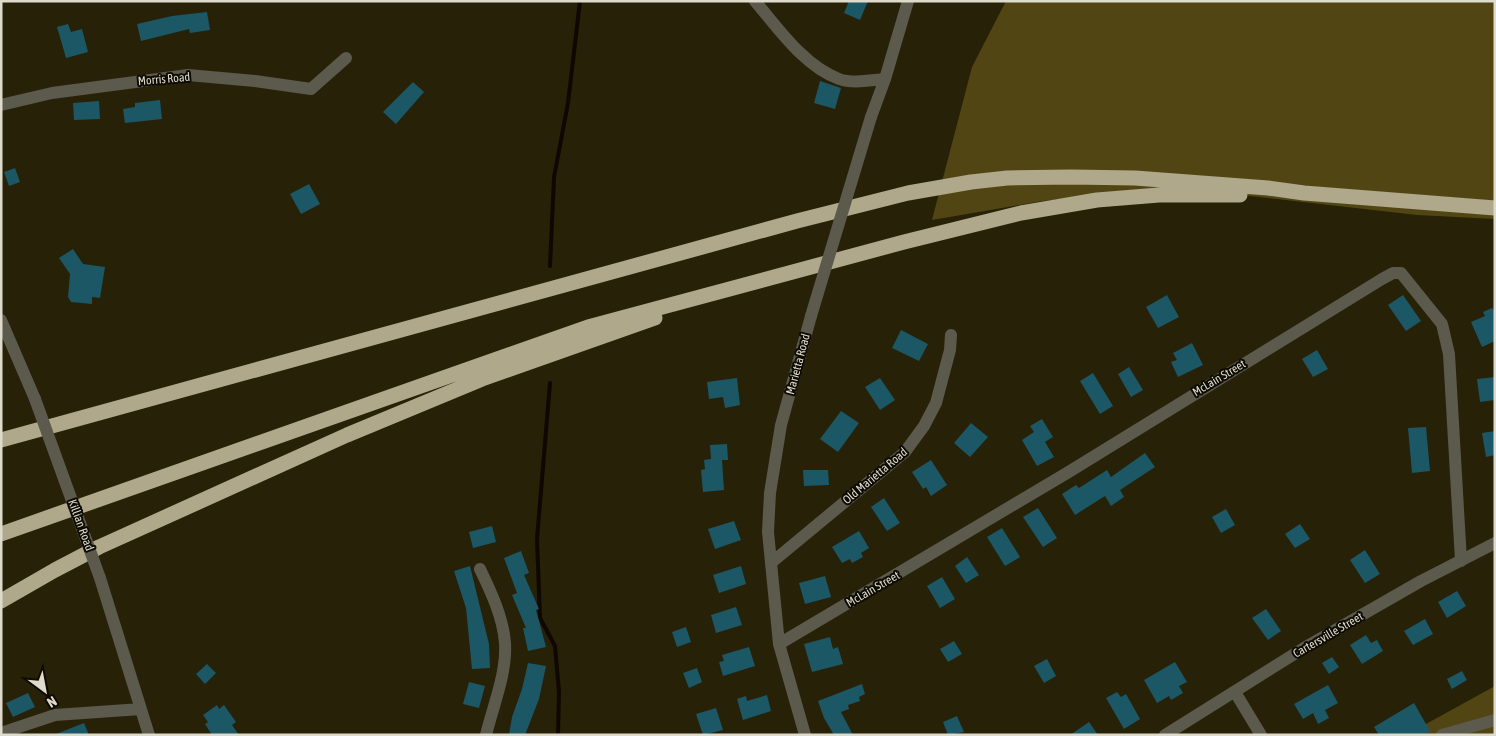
<svg xmlns="http://www.w3.org/2000/svg" width="1496" height="736" viewBox="0 0 1496 736" font-family="'Asap Condensed',sans-serif">
  <style>
    .green { fill: #514613 }
    .lines { fill: none; stroke-linecap: round; stroke-linejoin: round }
    .stream { stroke: #0e0800; stroke-width: 4 }
    .building { fill: #1c5766 }
    .minor { stroke: #5c594d; stroke-width: 12 }
    .highway { stroke: #afa88a; stroke-width: 15 }
    .minor-bridge { stroke: #5c594d; stroke-width: 12 }
    .labels { text-anchor: middle; stroke-width: 4; stroke-linejoin: round; paint-order: stroke }
    .street-label { font-size: 12px; fill: #dfdbcc; stroke: #0d0b03 }
  </style>
  <rect width="100%" height="100%" fill="#272107"/>
  <path class="green" d="M 1006,1 L 1495,1 L 1495,219 L 1417,215 L 1171,187 L 1043,201 L 932,220 L 972,67 Z
    M 1495,686 L 1495,735 L 1406,735 Z"/>
  <g class="lines">
    <path class="stream" d="M 550,266 L 554,177 L 568,103 L 580,1
      M 550,383 L 537,539 L 540,618 L 555,646 L 559,692 L 558,735"/>
  </g>
  <path class="building" d="M 849,1 L 868,1 L 860,20 L 844,13 Z
    M 207,12 L 210,30 L 190,33 L 189,29 L 141,41 L 137,24 L 172,16 Z
    M 68,24 L 71,32 L 82,29 L 88,52 L 66,58 L 57,27 Z
    M 820,81 L 841,88 L 835,109 L 814,103 Z
    M 413,82 L 424,92 L 396,124 L 383,112 Z
    M 160,100 L 162,119 L 125,123 L 123,109 L 135,107 L 135,103 Z
    M 99,101 L 100,119 L 74,120 L 73,103 Z
    M 15,168 L 20,182 L 9,186 L 4,172 Z
    M 309,184 L 320,204 L 301,214 L 290,194 Z
    M 73,249 L 83,264 L 105,267 L 100,298 L 92,297 L 92,304 L 71,302 L 68,297 L 70,274 L 59,258 Z
    M 1167,295 L 1179,317 L 1158,328 L 1146,307 Z
    M 1403,295 L 1421,321 L 1406,331 L 1388,305 Z
    M 1492,308 L 1495,311 L 1495,341 L 1482,347 L 1471,322 L 1485,316 L 1483,312 Z
    M 901,330 L 928,344 L 919,361 L 892,348 Z
    M 1192,343 L 1203,365 L 1178,377 L 1171,362 L 1177,360 L 1173,353 Z
    M 1317,350 L 1328,369 L 1313,377 L 1302,359 Z
    M 1129,367 L 1143,390 L 1131,397 L 1118,374 Z
    M 1093,373 L 1113,406 L 1100,414 L 1080,381 Z
    M 1495,377 L 1495,400 L 1480,402 L 1477,379 Z
    M 737,378 L 740,405 L 725,408 L 723,397 L 709,399 L 707,382 Z
    M 880,378 L 895,400 L 880,410 L 865,387 Z
    M 841,411 L 859,423 L 838,452 L 820,439 Z
    M 1042,419 L 1053,437 L 1045,442 L 1054,457 L 1037,466 L 1022,440 L 1034,432 L 1030,426 Z
    M 971,423 L 988,437 L 970,457 L 954,443 Z
    M 1426,427 L 1430,471 L 1412,473 L 1408,428 Z
    M 1495,431 L 1495,455 L 1486,457 L 1482,433 Z
    M 727,444 L 728,460 L 722,460 L 724,490 L 703,492 L 701,470 L 705,469 L 704,460 L 711,459 L 710,445 Z
    M 1145,453 L 1155,467 L 1120,490 L 1124,497 L 1111,506 L 1105,496 L 1075,515 L 1062,494 L 1076,485 L 1079,488 L 1107,470 L 1111,477 Z
    M 931,460 L 947,485 L 931,496 L 926,487 L 923,489 L 912,472 Z
    M 803,470 L 828,470 L 829,485 L 804,486 Z
    M 884,498 L 900,523 L 887,531 L 871,507 Z
    M 1038,508 L 1057,538 L 1043,547 L 1023,517 Z
    M 1226,509 L 1235,525 L 1221,533 L 1212,517 Z
    M 734,521 L 741,540 L 715,549 L 708,529 Z
    M 1300,524 L 1310,539 L 1295,548 L 1285,534 Z
    M 492,526 L 496,542 L 473,548 L 469,532 Z
    M 1002,528 L 1020,557 L 1005,566 L 987,537 Z
    M 859,531 L 869,548 L 861,553 L 863,557 L 852,563 L 850,559 L 842,563 L 832,547 Z
    M 1365,550 L 1380,574 L 1365,583 L 1350,560 Z
    M 521,551 L 529,573 L 524,575 L 539,609 L 536,610 L 546,647 L 528,651 L 523,628 L 526,628 L 512,595 L 517,593 L 504,558 Z
    M 967,557 L 979,575 L 966,583 L 955,566 Z
    M 470,566 L 489,644 L 490,668 L 472,669 L 466,608 L 454,571 Z
    M 741,566 L 746,584 L 719,593 L 713,575 Z
    M 825,576 L 831,597 L 805,604 L 799,583 Z
    M 942,577 L 955,599 L 940,608 L 927,586 Z
    M 1457,591 L 1466,606 L 1447,618 L 1438,602 Z
    M 736,607 L 742,625 L 716,633 L 711,615 Z
    M 1266,609 L 1281,631 L 1268,640 L 1252,618 Z
    M 1425,619 L 1433,634 L 1413,645 L 1404,631 Z
    M 686,627 L 691,642 L 677,647 L 672,632 Z
    M 1366,635 L 1371,643 L 1377,640 L 1383,651 L 1362,664 L 1350,645 Z
    M 830,637 L 833,649 L 838,647 L 843,664 L 812,672 L 804,644 Z
    M 954,641 L 962,654 L 948,662 L 940,649 Z
    M 749,647 L 755,666 L 723,676 L 719,662 L 724,661 L 722,655 Z
    M 1332,657 L 1339,667 L 1329,674 L 1322,663 Z
    M 1047,659 L 1056,676 L 1044,683 L 1034,666 Z
    M 1175,662 L 1187,682 L 1179,686 L 1183,693 L 1171,700 L 1169,696 L 1157,703 L 1144,680 Z
    M 528,663 L 546,666 L 539,699 L 525,735 L 509,735 L 512,717 L 522,689 Z
    M 207,664 L 216,673 L 205,684 L 196,674 Z
    M 697,668 L 702,682 L 689,688 L 683,673 Z
    M 1462,671 L 1467,680 L 1452,689 L 1447,679 Z
    M 469,682 L 485,686 L 479,708 L 463,704 Z
    M 862,684 L 865,694 L 859,697 L 860,701 L 848,705 L 849,709 L 841,712 L 853,735 L 834,735 L 824,718 L 818,701 Z
    M 1328,685 L 1338,703 L 1325,710 L 1329,718 L 1318,724 L 1313,713 L 1303,719 L 1294,704 Z
    M 1117,692 L 1121,697 L 1126,694 L 1140,719 L 1124,729 L 1106,698 Z
    M 28,693 L 35,707 L 13,717 L 6,703 Z
    M 767,695 L 771,711 L 743,720 L 737,699 L 746,696 L 747,701 Z
    M 1414,703 L 1430,731 L 1424,735 L 1379,735 L 1374,727 Z
    M 217,705 L 219,709 L 224,705 L 236,722 L 232,725 L 239,735 L 212,735 L 205,724 L 208,722 L 203,715 Z
    M 716,708 L 723,730 L 703,735 L 696,714 Z
    M 957,716 L 964,732 L 948,735 L 943,722 Z
    M 1089,722 L 1098,735 L 1070,735 Z
    M 84,723 L 89,735 L 57,735 L 56,734 Z"/>
  <g class="lines">
    <path class="minor" d="M 755,1 C 778,28 804,66 839,79 C 853,84 871,80 885,79
      M 1,105 L 52,93 L 188,75 L 255,81 L 311,89 L 346,58
      M 871,117 L 885,79 L 908,1
      M 1,320 L 35,399
      M 771,563 L 905,452 L 924,426 L 936,403 L 950,350 L 951,335
      M 480,569 C 491,592 503,617 505,643 C 507,673 493,706 486,735
      M 100,578 L 149,735
      M 779,644 L 1067,473 L 1382,279 L 1393,273 L 1401,273 L 1442,324 L 1449,354 L 1461,561
      M 1235,692 L 1261,735
      M 1,733 L 55,715 L 141,709
      M 805,735 L 779,644 L 768,532 L 770,493 L 781,425 L 811,316
      M 1165,735 L 1304,648 L 1421,581 L 1495,543
      M 1442,735 L 1495,720"/>
    <path class="highway" d="M 1,440 L 797,221 L 908,193 L 971,182 L 1007,178 L 1071,177 L 1135,178 L 1268,188 L 1304,193 L 1495,208
      M 1,534 L 588,327 L 904,242 L 1021,213 L 1097,200 L 1159,195 L 1240,195
      M 1,601 L 55,570 L 99,547 L 347,435 L 482,379 L 655,318"/>
    <path class="minor-bridge" d="M 811,316 L 871,117
      M 35,399 L 100,578"/>
  </g>
  <g class="labels">
    <g class="street-label">
      <text transform="translate(164 79) rotate(-5)" y="4">Morris Road</text>
      <text transform="translate(798 364) rotate(-75)" y="4">Marietta Road</text>
      <text transform="translate(1219 378) rotate(-31)" y="4">McLain Street</text>
      <text transform="translate(875 476) rotate(-40)" y="4">Old Marietta Road</text>
      <text transform="translate(81 525) rotate(70)" y="4">Killian Road</text>
      <text transform="translate(873 589) rotate(-30)" y="4">McLain Street</text>
      <text transform="translate(1328 635) rotate(-30)" y="4">Cartersville Street</text>
    </g>
  </g>
  <rect width="1496" height="736" fill="none" stroke="#dfdbcc" stroke-width="5"/>
  <g transform="translate(45 691) rotate(148)" stroke="#0d0b03" stroke-width="4" paint-order="stroke">
  <path d="M0-4L9 19L0 12L-9 19Z" fill="#dfdbcc"/>
  <text y="-8" font-size="14" font-weight="bold" text-anchor="middle" fill="#dfdbcc">N</text>
  </g>
</svg>
